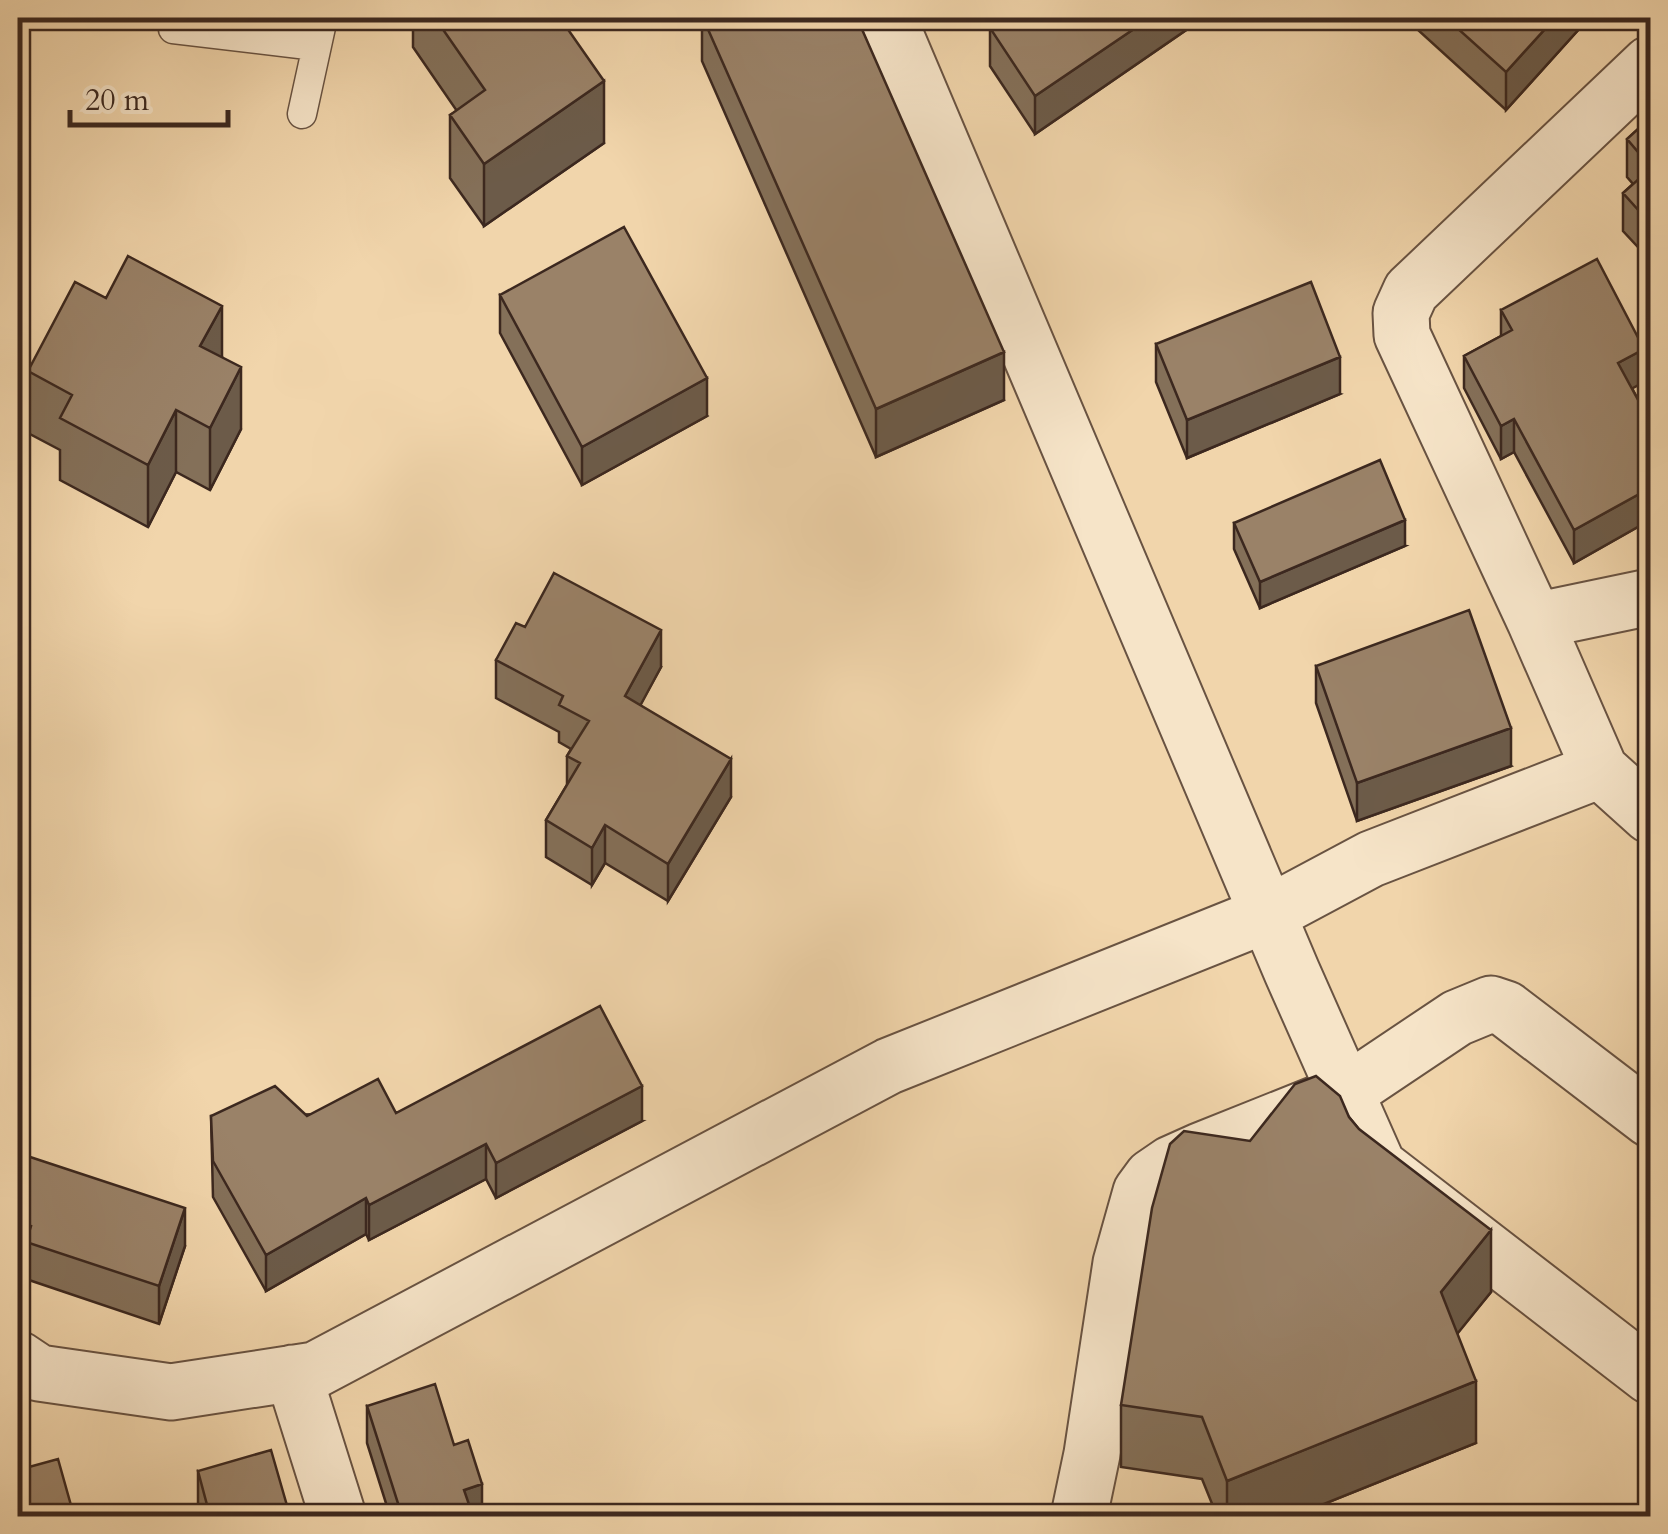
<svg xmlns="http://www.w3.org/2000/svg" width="1668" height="1534" viewBox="0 0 1668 1534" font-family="Cardo,serif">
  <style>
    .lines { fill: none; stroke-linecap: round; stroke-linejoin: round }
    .lane-casing { stroke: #695342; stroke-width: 31 }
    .street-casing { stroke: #695342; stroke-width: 59 }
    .lane { stroke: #f6e4c8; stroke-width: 28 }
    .street { stroke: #f6e4c8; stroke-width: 55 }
    .wall { fill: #847059; stroke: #3c281f; stroke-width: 2.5 }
    .shaded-wall { fill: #6c5b49; stroke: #3c281f; stroke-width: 2.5 }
    .building { fill: #9a8268; stroke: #3c281f; stroke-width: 2.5 }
  </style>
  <rect width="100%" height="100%" fill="#f1d5ab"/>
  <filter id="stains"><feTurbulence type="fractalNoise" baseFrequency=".002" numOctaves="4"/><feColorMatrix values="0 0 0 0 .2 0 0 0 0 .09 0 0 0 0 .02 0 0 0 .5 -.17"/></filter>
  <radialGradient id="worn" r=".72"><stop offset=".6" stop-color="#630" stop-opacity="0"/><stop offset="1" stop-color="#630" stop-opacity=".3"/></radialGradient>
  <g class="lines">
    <defs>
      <path id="lane" d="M 173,29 L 316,46
        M 302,114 L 323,18"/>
      <path id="street" d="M 888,18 L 1292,972 L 1378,1166 L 1650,1376
        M 1650,64 L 1411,291 L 1401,313 L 1402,335 L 1535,621 L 1600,770 L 1650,815
        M 1535,621 L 1650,597
        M 18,1359 L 39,1373 L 171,1392 L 315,1370 L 889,1066 L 1268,914 L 1371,859 L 1600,770
        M 293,1373 L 338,1516
        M 1079,1516 L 1092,1454 L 1121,1263 L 1141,1192 L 1152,1177 L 1171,1164 L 1200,1151 L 1345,1093 L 1457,1018 L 1491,1004 L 1506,1009 L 1650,1119"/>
    </defs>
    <use href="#lane" class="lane-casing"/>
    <use href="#street" class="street-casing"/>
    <use href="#lane" class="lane"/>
    <use href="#street" class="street"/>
  </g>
  <path class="wall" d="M 413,18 L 560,18 L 604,143 L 484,226 L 450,178 L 450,115 L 457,111 L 413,47 Z
    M 702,18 L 857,18 L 1004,400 L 876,457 L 702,61 Z
    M 1189,18 L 1189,28 L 1035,134 L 990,66 L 990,28 Z
    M 1407,18 L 1589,18 L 1506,110 L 1407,20 Z
    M 1650,118 L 1650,260 L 1623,231 L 1623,193 L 1633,184 L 1627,177 L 1627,139 Z
    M 500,295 L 707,416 L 582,485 L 500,333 Z
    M 1501,310 L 1644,382 L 1632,388 L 1650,422 L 1650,520 L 1574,563 L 1514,452 L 1501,459 L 1464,388 L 1464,356 L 1501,336 Z
    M 1156,344 L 1340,394 L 1187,458 L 1156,382 Z
    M 222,357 L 241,429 L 210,490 L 176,472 L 148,527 L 60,480 L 60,450 L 28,433 L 28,371 Z
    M 1234,523 L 1405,546 L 1260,608 L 1234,549 Z
    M 525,627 L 661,667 L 640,705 L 731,797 L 668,901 L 605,863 L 592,885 L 546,857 L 546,820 L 567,785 L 567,756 L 571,749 L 559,742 L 559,732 L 496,698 L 496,660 Z
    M 1316,666 L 1511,766 L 1357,821 L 1316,703 Z
    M 396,1113 L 642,1121 L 496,1198 L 486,1179 L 369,1240 L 366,1234 L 266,1291 L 213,1197 L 211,1116 Z
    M 1349,1117 L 1491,1292 L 1457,1333 L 1476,1443 L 1294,1516 L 1217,1516 L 1202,1479 L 1121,1467 L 1121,1405 L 1250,1141 Z
    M 18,1153 L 185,1246 L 159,1324 L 26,1279 L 26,1262 L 18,1259 Z
    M 367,1406 L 454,1445 L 482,1516 L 390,1516 L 367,1443 Z
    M 18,1470 L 74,1516 L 18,1516 Z
    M 198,1471 L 290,1516 L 200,1516 L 198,1509 Z"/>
  <path class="shaded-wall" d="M 1150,18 L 1189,18 L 1189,28 L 1035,134 L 1035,96 Z
    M 1555,18 L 1589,18 L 1506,110 L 1506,72 Z
    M 604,81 L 604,143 L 484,226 L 484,164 Z
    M 222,306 L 222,368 L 200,346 Z
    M 1644,349 L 1644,382 L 1618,396 L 1618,363 Z
    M 1004,352 L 1004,400 L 876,457 L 876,409 Z
    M 1340,357 L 1340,394 L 1187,458 L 1187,420 Z
    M 241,367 L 241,429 L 210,490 L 210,428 Z
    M 707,378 L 707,416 L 582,485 L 582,447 Z
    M 176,410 L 176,472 L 148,527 L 148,465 Z
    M 1514,419 L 1514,452 L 1501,459 L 1501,426 Z
    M 1650,488 L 1650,520 L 1574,563 L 1574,530 Z
    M 1405,520 L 1405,546 L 1260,608 L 1260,582 Z
    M 661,630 L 661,667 L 625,734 L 625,696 Z
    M 1511,728 L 1511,766 L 1357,821 L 1357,783 Z
    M 731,759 L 731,797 L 668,901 L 668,864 Z
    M 605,825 L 605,863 L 592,885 L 592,848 Z
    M 642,1086 L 642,1121 L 496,1198 L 496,1163 Z
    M 486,1144 L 486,1179 L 369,1240 L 369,1205 Z
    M 366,1198 L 366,1234 L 266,1291 L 266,1255 Z
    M 185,1208 L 185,1246 L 159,1324 L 159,1286 Z
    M 1491,1230 L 1491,1292 L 1441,1354 L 1441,1292 Z
    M 1476,1381 L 1476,1443 L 1294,1516 L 1227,1516 L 1227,1481 Z
    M 482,1484 L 482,1516 L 464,1516 L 464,1490 Z"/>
  <path class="building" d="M 435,18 L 560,18 L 604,81 L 484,164 L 450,115 L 485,90 Z
    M 703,18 L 857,18 L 1004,352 L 876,409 Z
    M 1006,18 L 1150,18 L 1035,96 L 990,28 Z
    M 1446,18 L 1555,18 L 1506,72 Z
    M 1650,118 L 1650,166 L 1627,139 Z
    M 1650,169 L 1650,223 L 1623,193 Z
    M 624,227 L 707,378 L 582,447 L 500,295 Z
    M 128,256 L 222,306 L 200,346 L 241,367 L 210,428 L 176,410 L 148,465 L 60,418 L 72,395 L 28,371 L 75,282 L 106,298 Z
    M 1597,259 L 1644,349 L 1618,363 L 1650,422 L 1650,488 L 1574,530 L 1514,419 L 1501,426 L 1464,356 L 1512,330 L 1501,310 Z
    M 1311,282 L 1340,357 L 1187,420 L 1156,344 Z
    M 1380,460 L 1405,520 L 1260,582 L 1234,523 Z
    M 554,573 L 661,630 L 625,696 L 731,759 L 668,864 L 605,825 L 592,848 L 546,820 L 580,763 L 567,756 L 589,721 L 559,705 L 563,696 L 496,660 L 516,623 L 525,627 Z
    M 1469,610 L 1511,728 L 1357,783 L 1316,666 Z
    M 600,1006 L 642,1086 L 496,1163 L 486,1144 L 369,1205 L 366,1198 L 266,1255 L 213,1161 L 211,1116 L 275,1086 L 307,1116 L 378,1079 L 396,1113 Z
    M 1316,1076 L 1340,1096 L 1349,1117 L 1359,1129 L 1491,1230 L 1441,1292 L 1476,1381 L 1227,1481 L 1202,1417 L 1121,1405 L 1152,1208 L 1170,1144 L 1184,1131 L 1250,1141 L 1295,1084 Z
    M 18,1153 L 185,1208 L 159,1286 L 26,1242 L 31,1226 L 18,1222 Z
    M 435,1384 L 454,1445 L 468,1440 L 482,1484 L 464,1490 L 473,1516 L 402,1516 L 367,1406 Z
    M 271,1450 L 290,1516 L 210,1516 L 198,1471 Z
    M 58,1459 L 74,1516 L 23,1516 L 18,1498 L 18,1470 Z"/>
  <rect width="1668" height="1534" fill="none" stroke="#f1d5ab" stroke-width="60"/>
  <rect x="20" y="20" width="1628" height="1494" fill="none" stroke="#3c281f" stroke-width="5"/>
  <rect x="30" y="30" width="1608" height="1474" fill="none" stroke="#3c281f" stroke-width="2.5"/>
  <path d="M70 110v15h158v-15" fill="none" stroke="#3c281f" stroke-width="5"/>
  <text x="85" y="110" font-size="30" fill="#3c281f" stroke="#f6e4c8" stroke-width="8" paint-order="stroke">20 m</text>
  <rect width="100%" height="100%" filter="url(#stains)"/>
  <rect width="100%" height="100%" fill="url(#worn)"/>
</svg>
